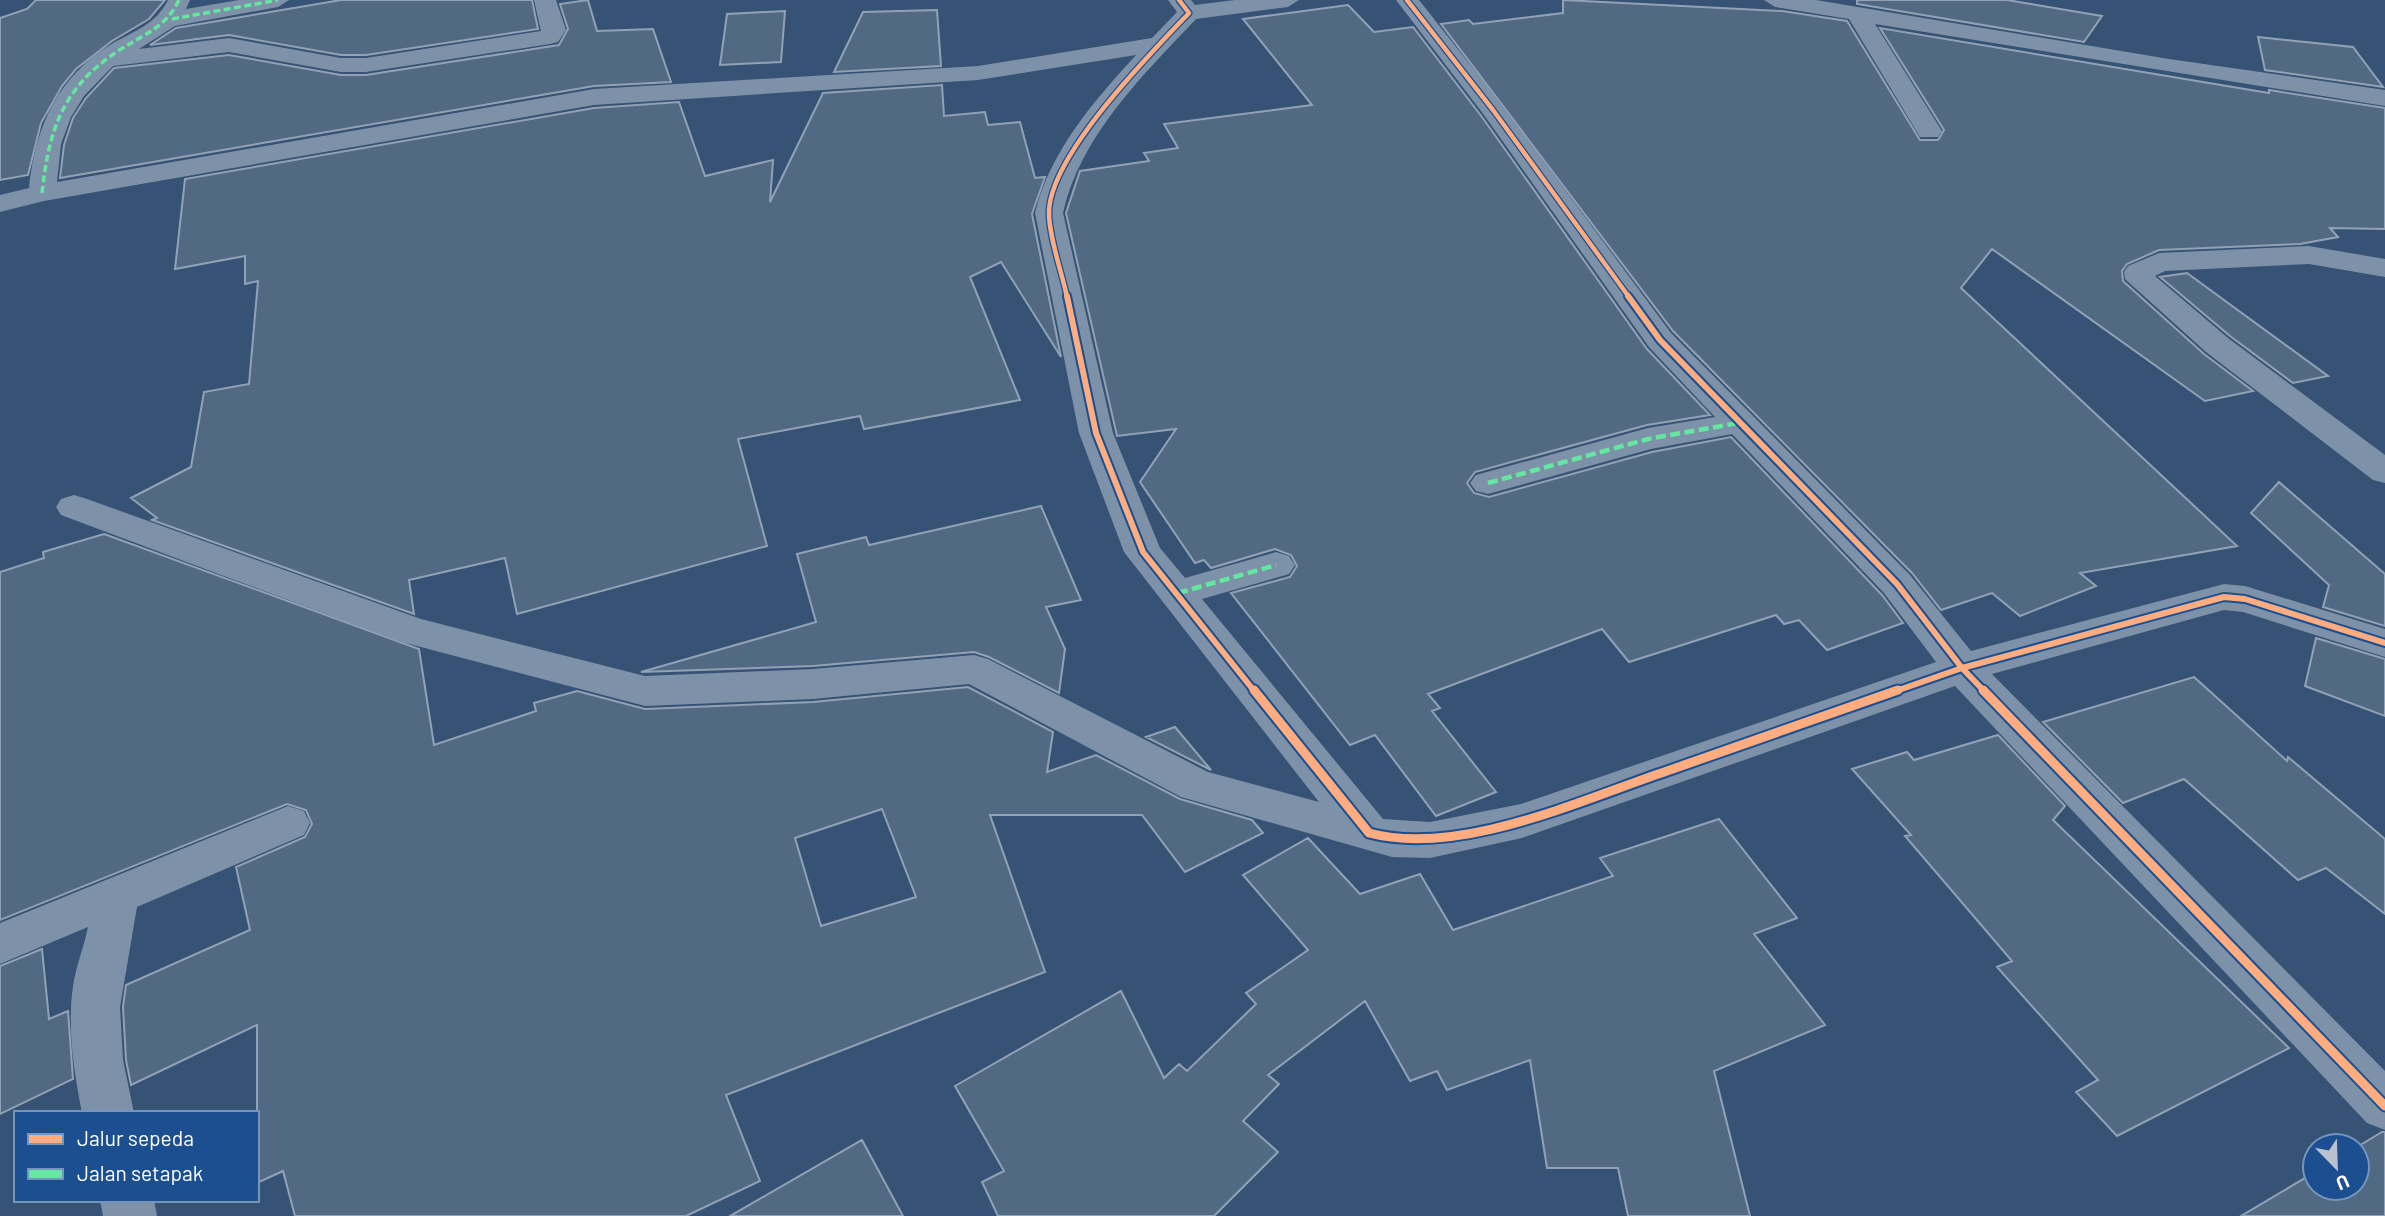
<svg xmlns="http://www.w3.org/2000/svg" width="2385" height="1216" viewBox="0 0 2385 1216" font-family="Barlow,sans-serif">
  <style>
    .building { fill: #526984; stroke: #92a2b6; stroke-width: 2; fill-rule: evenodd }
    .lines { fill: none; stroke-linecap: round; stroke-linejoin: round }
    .minor { fill: #7d92a8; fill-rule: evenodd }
    .quiet-far1 { stroke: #66e7a1; stroke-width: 3.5; stroke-dasharray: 7 3.5; stroke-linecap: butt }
    .quiet { stroke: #66e7a1; stroke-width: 4.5; stroke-dasharray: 10 4.5; stroke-linecap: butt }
    .cycleway-far2-casing { stroke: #1b4f8f; stroke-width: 7 }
    .cycleway-far1-casing { stroke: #1b4f8f; stroke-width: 10 }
    .cycleway-casing { stroke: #1b4f8f; stroke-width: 13 }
    .cycleway-far2 { stroke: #ffac80; stroke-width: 4.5 }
    .cycleway-far1 { stroke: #ffac80; stroke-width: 6 }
    .cycleway { stroke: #ffac80; stroke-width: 9 }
  </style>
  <rect width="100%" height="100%" fill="#365274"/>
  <path class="building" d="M 36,0 L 165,0 L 149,19 L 112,41 L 76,69 L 62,86 L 41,123 L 28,175 L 0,180 L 0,18 L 27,9 Z
    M 341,0 L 532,0 L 538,29 L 366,55 L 341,55 L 229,35 L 150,45 L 176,28 Z
    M 588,0 L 597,31 L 653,29 L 671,82 L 594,86 L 60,178 L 64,145 L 73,118 L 86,98 L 114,68 L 229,55 L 341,75 L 366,75 L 559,45 L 568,29 L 560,4 Z
    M 1563,0 L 1782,11 L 1847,21 L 1920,140 L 1938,140 L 1944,130 L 1880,28 L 2269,93 L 2269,90 L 2385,108 L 2385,229 L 2330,228 L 2338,237 L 2300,244 L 2159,250 L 2127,264 L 2122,271 L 2123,281 L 2204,354 L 2253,391 L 2205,401 L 1992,249 L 1961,288 L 2237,546 L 2080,573 L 2096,586 L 2020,616 L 1992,593 L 1941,610 L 1912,573 L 1673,331 L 1441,24 L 1469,20 L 1473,24 L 1563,13 Z
    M 1857,0 L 2007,0 L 2102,16 L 2084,42 L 1857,4 Z
    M 1348,5 L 1374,32 L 1413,27 L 1482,117 L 1647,349 L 1710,415 L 1647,425 L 1475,472 L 1467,483 L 1474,493 L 1489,497 L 1652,452 L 1731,437 L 1882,595 L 1903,623 L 1827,650 L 1799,620 L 1784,624 L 1776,615 L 1629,662 L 1602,629 L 1428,694 L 1440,708 L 1432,711 L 1496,792 L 1436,816 L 1375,735 L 1350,745 L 1231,593 L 1290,577 L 1297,566 L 1291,555 L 1275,549 L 1211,568 L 1204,560 L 1195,563 L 1140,482 L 1176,429 L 1117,436 L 1066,213 L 1080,171 L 1149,161 L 1144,153 L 1178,148 L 1164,124 L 1312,105 L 1243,19 Z
    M 937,10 L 941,66 L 834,72 L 863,12 Z
    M 785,11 L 781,62 L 720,65 L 727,14 Z
    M 2258,37 L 2353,47 L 2383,87 L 2265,70 Z
    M 942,85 L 944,116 L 985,112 L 988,125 L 1020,122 L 1035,178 L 1045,177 L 1032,214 L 1061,357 L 1001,262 L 970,277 L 1020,400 L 864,429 L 860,416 L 738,439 L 767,546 L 517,614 L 505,558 L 409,580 L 414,614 L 152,520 L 157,518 L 131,498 L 191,467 L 204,392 L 249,384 L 258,281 L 245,284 L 245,256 L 175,269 L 185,179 L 594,108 L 679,102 L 705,176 L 773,160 L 770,202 L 823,93 Z
    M 2187,273 L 2328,376 L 2293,383 L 2230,336 L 2160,277 Z
    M 2279,482 L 2385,574 L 2385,626 L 2323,607 L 2329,585 L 2251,513 Z
    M 1041,506 L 1081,600 L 1046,607 L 1065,649 L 1059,693 L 989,657 L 974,652 L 813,666 L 641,672 L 816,622 L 797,554 L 866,537 L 869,545 Z
    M 104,534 L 419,649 L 434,745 L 536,711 L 534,703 L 577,691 L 645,709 L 813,702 L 968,687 L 1053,732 L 1047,772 L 1096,755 L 1180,799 L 1252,820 L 1263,833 L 1185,872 L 1142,815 L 990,815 L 1045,972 L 726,1095 L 760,1181 L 686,1216 L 295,1216 L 283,1171 L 257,1183 L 257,1025 L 131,1085 L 126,1060 L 123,1007 L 126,985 L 250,930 L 236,867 L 305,837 L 312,824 L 306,810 L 287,804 L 0,920 L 0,572 L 44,558 L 43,552 ZM 882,809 L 916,897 L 821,926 L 795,838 Z
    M 2316,638 L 2385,659 L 2385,716 L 2305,686 Z
    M 2194,677 L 2287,761 L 2288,757 L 2385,839 L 2385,914 L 2326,868 L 2298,880 L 2184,779 L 2123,803 L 2043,722 Z
    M 1175,727 L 1211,770 L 1146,737 Z
    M 1998,735 L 2065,806 L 2053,820 L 2289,1048 L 2117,1136 L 2076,1092 L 2098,1080 L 1997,967 L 2012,961 L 1905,836 L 1911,835 L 1852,769 L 1907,752 L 1914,760 Z
    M 1719,819 L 1797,918 L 1754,934 L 1825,1025 L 1714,1071 L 1750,1216 L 1628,1216 L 1618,1168 L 1547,1168 L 1530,1060 L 1447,1090 L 1437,1071 L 1410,1081 L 1365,1001 L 1268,1075 L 1279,1084 L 1243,1121 L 1278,1152 L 1214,1216 L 998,1216 L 982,1182 L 1004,1171 L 955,1086 L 1121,991 L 1164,1078 L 1179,1064 L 1187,1071 L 1256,1004 L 1246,993 L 1308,950 L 1243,875 L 1308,838 L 1360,894 L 1420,874 L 1453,930 L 1613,876 L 1600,858 Z
    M 42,949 L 49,1019 L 68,1011 L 73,1079 L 0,1114 L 0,966 Z
    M 2382,1132 L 2385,1132 L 2385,1216 L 2241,1216 L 2315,1172 L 2315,1188 L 2357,1188 L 2357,1147 Z
    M 862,1140 L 903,1216 L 730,1216 Z"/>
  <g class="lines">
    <path class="minor" d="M 168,0 L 190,0 L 186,9 L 239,0 L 289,0 L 278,7 L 175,26 L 139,49 L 229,38 L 341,58 L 366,58 L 541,31 L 534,0 L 556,0 L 566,30 L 558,42 L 550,44 L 366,72 L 341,72 L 229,52 L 113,66 L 84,96 L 71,117 L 61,144 L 57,182 L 594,89 L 978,66 L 1152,38 L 1177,12 L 1168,0 L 1191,0 L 1195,5 L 1235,0 L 1299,0 L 1288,7 L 1196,19 C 1144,74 1080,136 1063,213 L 1113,433 L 1160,548 L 1185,578 L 1276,552 L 1289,556 L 1295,565 L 1289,574 L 1202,599 L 1383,819 L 1430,822 L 1521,804 L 1936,662 L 1884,593 L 1732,434 L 1651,449 L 1488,494 L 1476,491 L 1470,483 L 1476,475 L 1648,428 L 1715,417 L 1649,347 L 1484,115 L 1396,0 L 1419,0 L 1502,105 L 1671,333 L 1910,575 L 1971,651 L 2224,584 L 2245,586 L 2385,629 L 2385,657 L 2243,612 L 2224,610 L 1992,674 L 2385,1071 L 2385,1130 L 2367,1123 L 1955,686 L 1522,838 L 1430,858 L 1392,857 L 1181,797 L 969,684 L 813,699 L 645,706 L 398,641 L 61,515 L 56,507 L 61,499 L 74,495 L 87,499 L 421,619 L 645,676 L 813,669 L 974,655 L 988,659 L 1208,772 L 1319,802 L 1124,552 L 1079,433 L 1035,213 C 1050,151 1094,101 1136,55 L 978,80 L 594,105 L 44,201 L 0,212 L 0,195 L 29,188 C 35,127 58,76 113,43 C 135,31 156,24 168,0 Z
      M 1764,0 L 1816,0 L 2169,59 L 2385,90 L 2385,106 L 1875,24 L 1942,131 L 1938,137 L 1920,137 L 1849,19 L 1775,7 Z
      M 2309,246 L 2385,259 L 2385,277 L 2309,264 L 2165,271 L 2155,276 L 2228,338 L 2385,455 L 2385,483 L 2373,480 L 2206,352 L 2125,279 L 2124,272 L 2128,266 L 2159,253 Z
      M 288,806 L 304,811 L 310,823 L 304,835 L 137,907 L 120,1007 L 123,1060 L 134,1113 L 82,1113 C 74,1071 67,1029 73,986 C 76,966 84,947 88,927 L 0,964 L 0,923 Z
      M 100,1200 L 154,1200 L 157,1216 L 103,1216 Z"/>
    <path class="quiet-far1" d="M 172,19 L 278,0
      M 42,193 C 49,130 62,88 118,51 C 142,35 166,28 179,0"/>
    <path class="quiet" d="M 1488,483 L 1648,439 L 1738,423
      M 1178,593 L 1276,565"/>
    <defs>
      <path id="cycleway-far2" d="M 1407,0 L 1493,110 L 1629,297
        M 1067,297 C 1062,273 1049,237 1049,213 C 1049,156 1150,54 1189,13 L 1179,0"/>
      <path id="cycleway-far1" d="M 1067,296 L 1096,433 L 1143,552 L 1255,692
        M 1628,296 L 1660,340 L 1897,584 L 1962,668 L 1985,692
        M 1893,692 L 1962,668 L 2224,597 L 2245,599 L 2385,643"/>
      <path id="cycleway" d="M 1254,690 L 1369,833 C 1459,857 1581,800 1667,771 C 1744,744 1821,717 1898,690
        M 1983,690 L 2385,1106"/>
    </defs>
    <use href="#cycleway-far2" class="cycleway-far2-casing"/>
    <use href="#cycleway-far1" class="cycleway-far1-casing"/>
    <use href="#cycleway" class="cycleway-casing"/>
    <use href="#cycleway-far2" class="cycleway-far2"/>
    <use href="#cycleway-far1" class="cycleway-far1"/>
    <use href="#cycleway" class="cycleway"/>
  </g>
  <rect x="14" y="1111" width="245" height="91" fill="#1b4f8f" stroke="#7695bc" stroke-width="2"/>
  <rect x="28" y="1134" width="35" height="10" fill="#ffac80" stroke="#7695bc" stroke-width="2"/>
  <text x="77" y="1146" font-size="21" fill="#ffffff">Jalur sepeda</text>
  <rect x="28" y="1169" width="35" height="10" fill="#66e7a1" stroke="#7695bc" stroke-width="2"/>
  <text x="77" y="1181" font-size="21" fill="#ffffff">Jalan setapak</text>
  <g transform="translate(2336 1167) rotate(157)"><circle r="33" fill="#1b4f8f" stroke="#7695bc" stroke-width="2"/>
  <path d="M0-5L12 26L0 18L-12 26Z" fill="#b9c2ce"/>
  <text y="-10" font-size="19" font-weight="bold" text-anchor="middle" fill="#ffffff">U</text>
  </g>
</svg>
